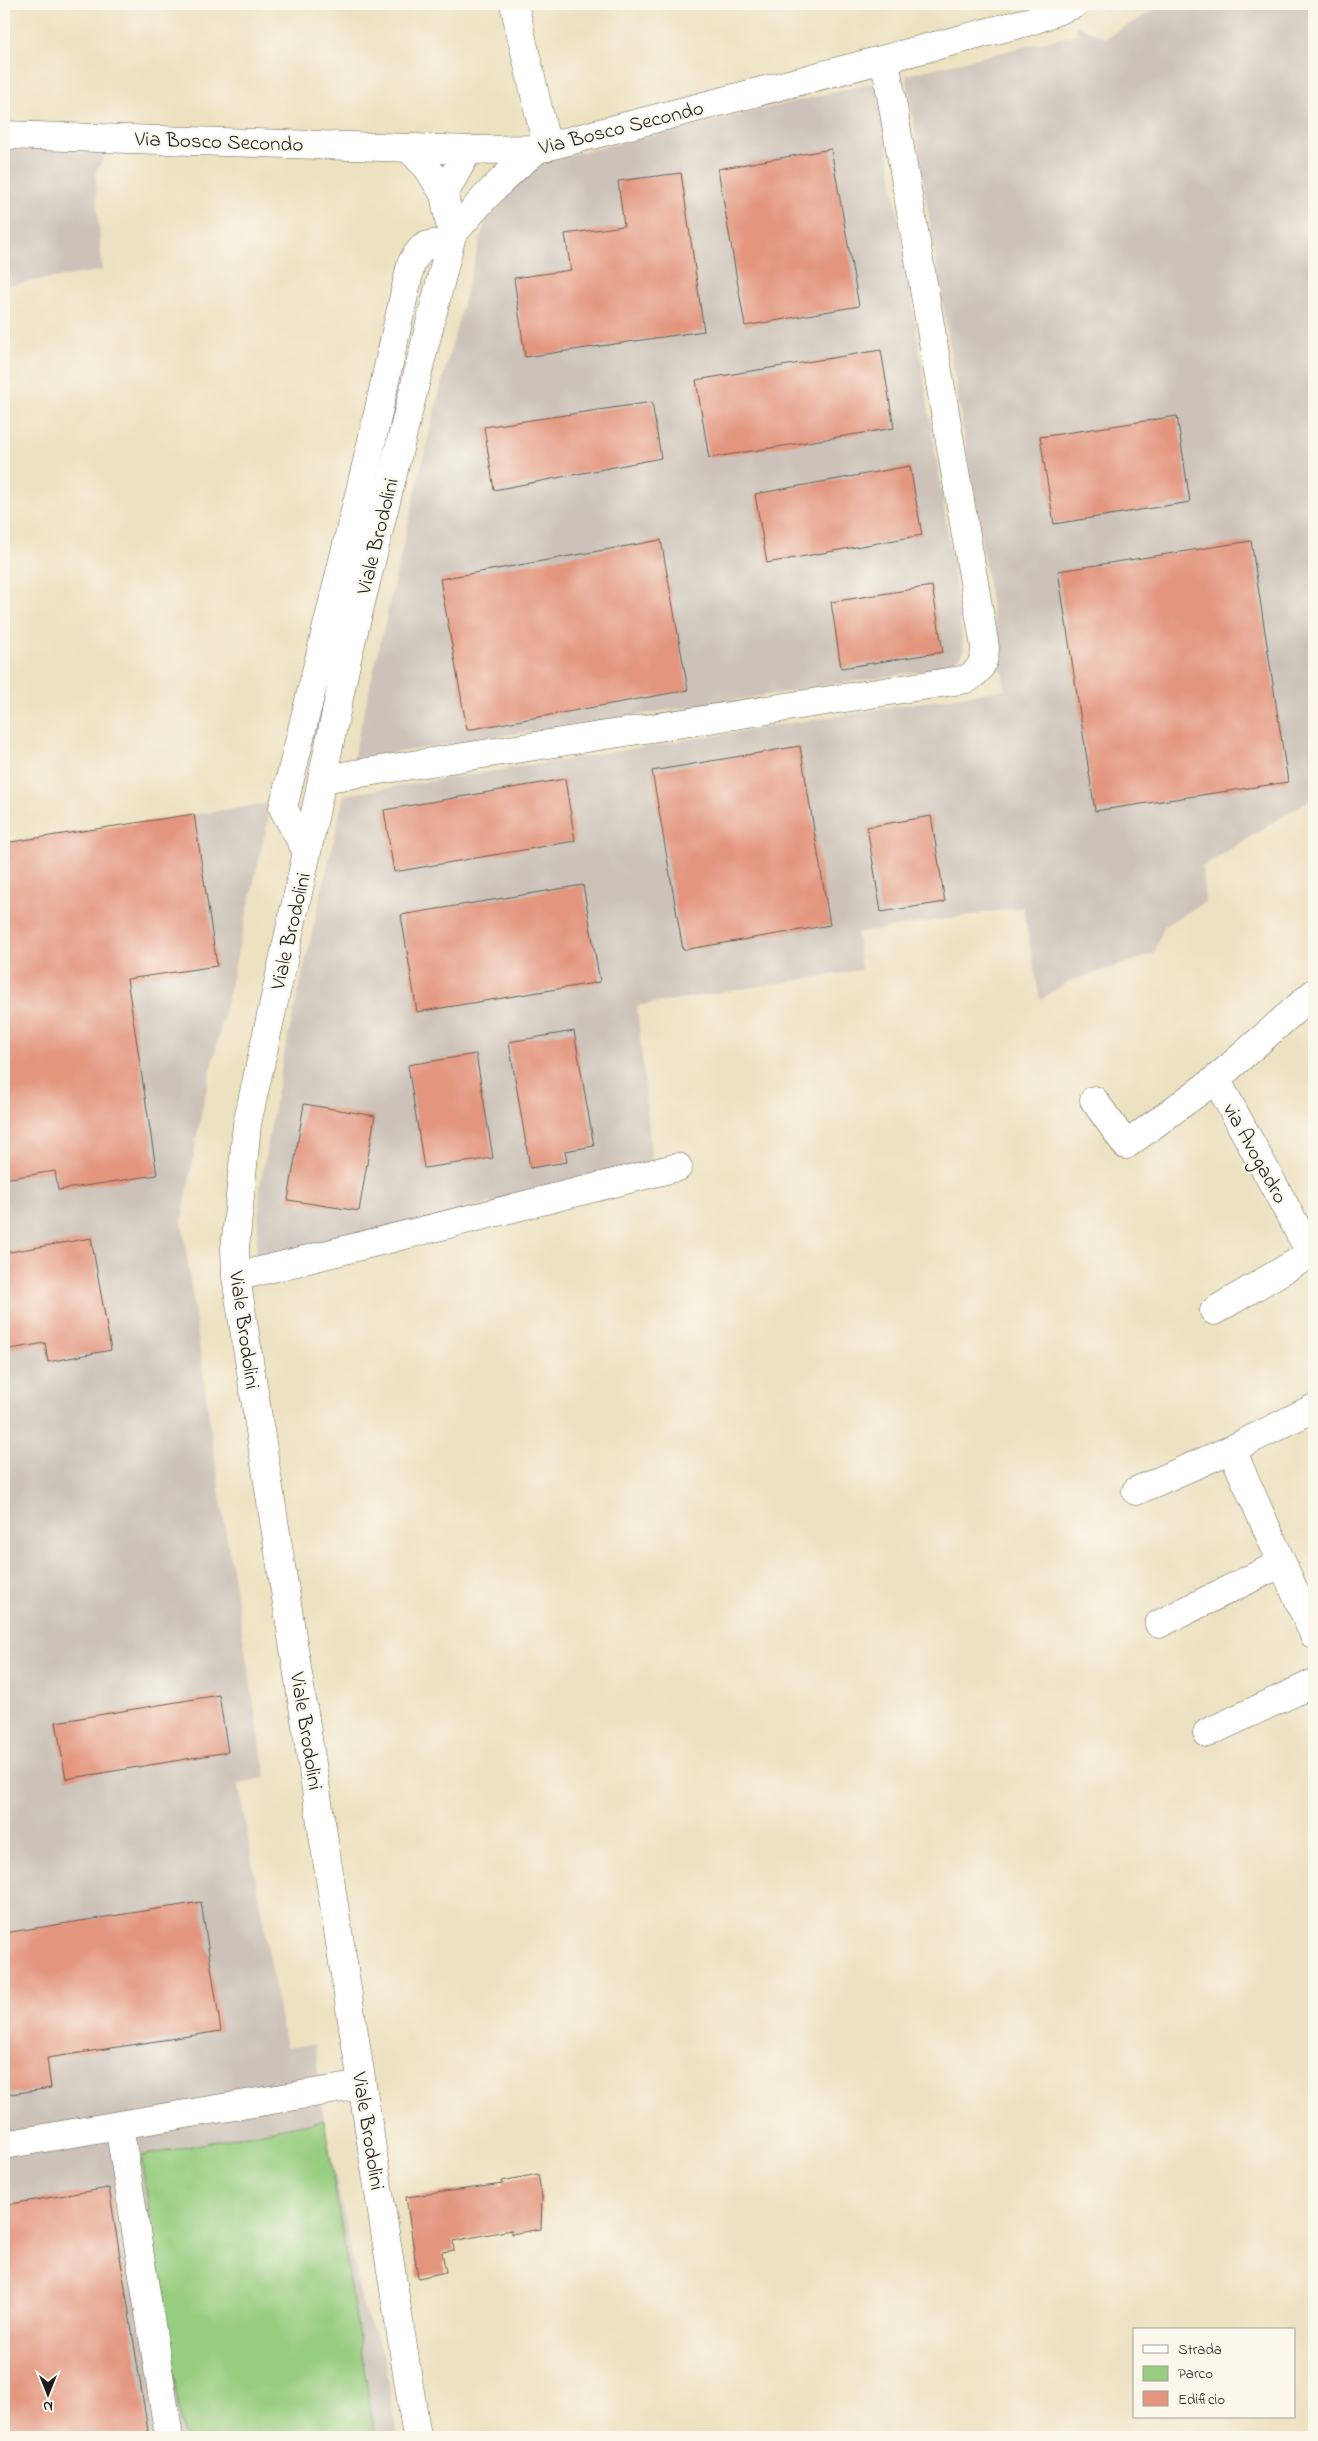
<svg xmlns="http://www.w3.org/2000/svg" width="1318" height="2441" viewBox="0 0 1318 2441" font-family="'Indie Flower',sans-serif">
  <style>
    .industrial { fill: #ccc2b9 }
    .green { fill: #97cd7f; stroke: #5a744e }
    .building { fill: #e3957e }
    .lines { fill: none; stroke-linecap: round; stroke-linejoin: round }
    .minor-casing { stroke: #656155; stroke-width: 29 }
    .minor { stroke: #fff; stroke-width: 28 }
    .labels { text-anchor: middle; stroke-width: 4.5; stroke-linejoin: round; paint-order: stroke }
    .street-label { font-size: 21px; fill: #1c1c1c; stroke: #fbf7ec }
  </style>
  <rect width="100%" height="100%" fill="#fbf7ec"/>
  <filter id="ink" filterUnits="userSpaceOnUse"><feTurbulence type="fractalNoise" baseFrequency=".02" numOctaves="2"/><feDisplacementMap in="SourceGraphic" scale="10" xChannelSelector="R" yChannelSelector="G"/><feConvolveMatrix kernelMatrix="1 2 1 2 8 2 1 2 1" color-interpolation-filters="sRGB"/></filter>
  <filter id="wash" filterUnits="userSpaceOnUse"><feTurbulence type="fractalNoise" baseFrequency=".0096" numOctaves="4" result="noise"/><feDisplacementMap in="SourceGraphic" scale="20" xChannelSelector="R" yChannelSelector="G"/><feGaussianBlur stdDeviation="1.12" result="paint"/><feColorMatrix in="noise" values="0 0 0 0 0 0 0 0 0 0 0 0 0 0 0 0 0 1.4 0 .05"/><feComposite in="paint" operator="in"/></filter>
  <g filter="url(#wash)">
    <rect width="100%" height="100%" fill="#ece1c0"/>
    <path class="industrial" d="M 1165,4 L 1314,4 L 1314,797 L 1202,867 L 1205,902 L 1164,926 L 1154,954 L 1070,981 L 1040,1000 L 1023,907 L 857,933 L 861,970 L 637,1006 L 652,1162 L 256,1261 L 260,1187 L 282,1063 L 344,795 L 1005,689 L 906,75 L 1078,34 L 1075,24 L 1105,38 Z
      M 877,82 L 952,558 L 964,652 L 952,664 L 942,668 L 353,759 L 438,396 L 486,218 L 528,172 L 545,161 Z
      M 4,148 L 107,152 L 95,173 L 102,270 L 4,286 Z
      M 272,803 L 202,1109 L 182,1221 L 220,1495 L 266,1778 L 238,1783 L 286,2048 L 315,2044 L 324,2120 L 363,2309 L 384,2353 L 397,2437 L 4,2437 L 4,843 Z"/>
    <path class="green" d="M 324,2120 L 375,2437 L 183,2437 L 141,2156 Z"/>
    <g id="blocks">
      <path class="building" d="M 831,149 L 859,306 L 745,326 L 718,169 Z
        M 681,173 L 704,331 L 525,357 L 514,278 L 571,270 L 565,234 L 624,226 L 618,181 Z
        M 881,350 L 894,428 L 709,458 L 696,380 Z
        M 652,402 L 661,458 L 494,490 L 484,427 Z
        M 1177,416 L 1190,502 L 1054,524 L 1040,437 Z
        M 910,466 L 922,535 L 767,563 L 755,494 Z
        M 661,540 L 688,690 L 467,730 L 440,579 Z
        M 1251,541 L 1288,782 L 1095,811 L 1058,571 Z
        M 932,586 L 943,652 L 841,668 L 831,602 Z
        M 800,746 L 830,925 L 683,950 L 652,771 Z
        M 565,779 L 575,841 L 394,872 L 384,810 Z
        M 194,814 L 217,966 L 127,979 L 157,1175 L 58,1190 L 55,1171 L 4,1179 L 4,843 Z
        M 931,816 L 945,902 L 881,912 L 867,827 Z
        M 583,885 L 600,982 L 417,1012 L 401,915 Z
        M 574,1031 L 594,1146 L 565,1151 L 567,1162 L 530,1168 L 509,1042 Z
        M 476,1054 L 493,1158 L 424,1168 L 408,1065 Z
        M 304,1104 L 375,1116 L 359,1211 L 288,1200 Z
        M 91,1238 L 111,1350 L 48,1362 L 45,1343 L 4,1350 L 4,1253 Z
        M 219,1695 L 228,1752 L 66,1779 L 56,1722 Z
        M 201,1902 L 221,2031 L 47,2058 L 51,2088 L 4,2095 L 4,1933 Z
        M 538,2174 L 542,2197 L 541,2229 L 511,2234 L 511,2230 L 453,2241 L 454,2250 L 442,2252 L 446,2272 L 418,2278 L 406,2197 L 503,2184 L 502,2181 Z
        M 109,2188 L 149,2437 L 4,2437 L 4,2205 Z"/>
    </g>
  </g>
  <g filter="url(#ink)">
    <use href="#blocks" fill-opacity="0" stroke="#656155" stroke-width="1"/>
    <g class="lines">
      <defs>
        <path id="minor" d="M 514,4 L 547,147
          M 4,135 L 474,150 L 538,149 L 1031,21 L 1075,4
          M 409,148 L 427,167 L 444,194 L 452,235
          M 444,194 L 468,150
          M 322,779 L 967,679 C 980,671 985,662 985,647 L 885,60
          M 307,852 L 283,808 L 370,449 L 411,264 C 422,243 427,244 450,243
          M 1094,1100 L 1126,1145 L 1216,1079
          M 1311,1254 L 1216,1079 L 1314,993
          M 236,1277 L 678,1167
          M 1214,1311 L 1314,1252
          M 1234,1448 L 1235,1457 L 1314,1635
          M 1136,1491 L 1234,1448 L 1314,1408
          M 1159,1624 L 1282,1563
          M 1207,1733 L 1314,1683
          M 4,2145 L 119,2125
          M 169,2437 L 119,2125 L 362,2085
          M 417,2437 L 236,1277 L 235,1248 L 247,1124 L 307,852 L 347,659 L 450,243 L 452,235 C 479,203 504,175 538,149"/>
      </defs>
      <use href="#minor" class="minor-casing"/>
      <use href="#minor" class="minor"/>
    </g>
  </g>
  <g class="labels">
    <g class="street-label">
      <text transform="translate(621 127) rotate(-14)" y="7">Via Bosco Secondo</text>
      <text transform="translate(219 141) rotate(2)" y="7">Via Bosco Secondo</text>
      <text transform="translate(377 536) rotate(-76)" y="7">Viale Brodolini</text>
      <text transform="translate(290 931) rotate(-77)" y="7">Viale Brodolini</text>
      <text transform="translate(1256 1153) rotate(61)" y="7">via Avogadro</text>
      <text transform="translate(245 1330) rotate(82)" y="7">Viale Brodolini</text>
      <text transform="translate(307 1731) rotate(81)" y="7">Viale Brodolini</text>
      <text transform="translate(369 2131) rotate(81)" y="7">Viale Brodolini</text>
    </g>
  </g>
  <rect width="1318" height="2441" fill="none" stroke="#fbf7ec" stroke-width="20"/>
  <rect x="1133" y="2328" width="162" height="90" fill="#fbf7ec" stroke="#a29f99"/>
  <rect x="1143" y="2345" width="25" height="8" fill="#ffffff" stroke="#a29f99"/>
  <text x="1178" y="2354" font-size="15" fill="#1c1c1c">Strada</text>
  <rect x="1143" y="2366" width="25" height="15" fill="#97cd7f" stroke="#a29f99"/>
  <text x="1178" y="2378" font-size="15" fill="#1c1c1c">Parco</text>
  <rect x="1143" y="2391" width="25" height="15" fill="#e3957e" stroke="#a29f99"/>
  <text x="1178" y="2404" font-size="15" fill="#1c1c1c">Edificio</text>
  <g transform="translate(48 2394) rotate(180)" stroke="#fbf7ec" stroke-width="4" paint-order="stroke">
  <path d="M0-4L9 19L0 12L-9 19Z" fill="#1c1c1c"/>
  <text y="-8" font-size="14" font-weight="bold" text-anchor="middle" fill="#1c1c1c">N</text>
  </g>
</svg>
